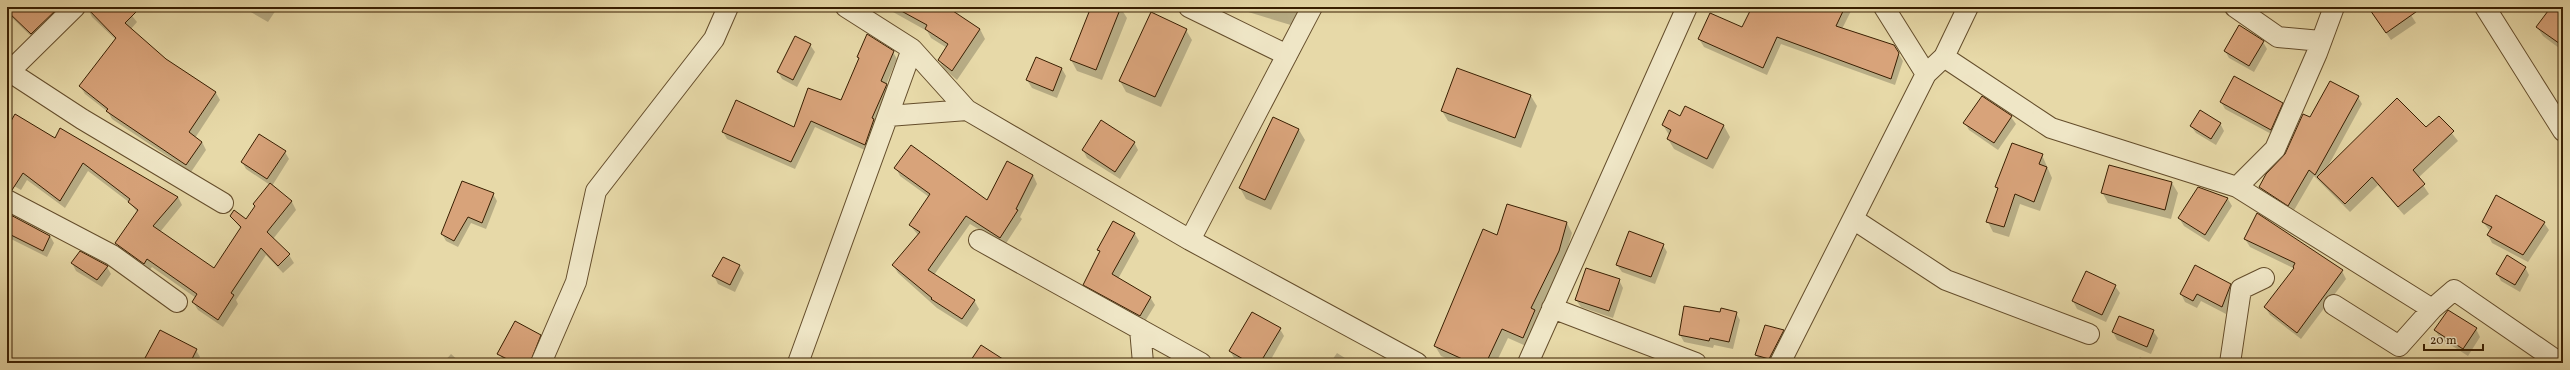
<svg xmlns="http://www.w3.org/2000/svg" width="2570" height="370" viewBox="0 0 2570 370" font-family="Vollkorn,serif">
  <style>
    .shadow { fill: #0003 }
    .building { fill: #d8a37a; stroke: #381e01 }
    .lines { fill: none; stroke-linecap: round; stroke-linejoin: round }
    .minor-casing { stroke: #644d2b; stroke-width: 22 }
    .minor { stroke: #efe6c6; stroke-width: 20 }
  </style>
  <rect width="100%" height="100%" fill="#e7d9a8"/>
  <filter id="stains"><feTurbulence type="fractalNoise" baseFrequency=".005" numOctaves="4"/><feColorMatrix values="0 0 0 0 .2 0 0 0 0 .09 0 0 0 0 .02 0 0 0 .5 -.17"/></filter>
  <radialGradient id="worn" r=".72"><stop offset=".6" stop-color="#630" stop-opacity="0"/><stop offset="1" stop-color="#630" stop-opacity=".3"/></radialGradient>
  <path class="shadow" d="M 7,7 L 71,7 L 36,41 L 7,13 Z
    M 87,7 L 125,7 L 137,22 L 131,29 L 166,60 L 216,93 L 220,100 L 195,138 L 202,142 L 206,150 L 191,172 L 112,119 L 108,112 L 85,94 L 80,86 L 116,40 L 92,17 Z
    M 242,7 L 278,7 L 268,22 Z
    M 890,7 L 945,7 L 980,29 L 985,39 L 957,80 L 944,69 L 939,60 L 947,48 L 931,38 L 927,31 L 893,12 Z
    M 1092,7 L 1120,7 L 1127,18 L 1102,80 L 1077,71 L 1071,60 Z
    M 1232,7 L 1300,7 L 1294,26 Z
    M 1753,7 L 1853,7 L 1842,29 L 1894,46 L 1903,61 L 1895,85 L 1781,44 L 1767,75 L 1704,47 L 1699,39 L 1743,29 Z
    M 2368,7 L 2406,7 L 2416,23 L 2391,40 Z
    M 2552,7 L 2563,7 L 2563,51 L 2543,36 L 2537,27 Z
    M 1186,30 L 1192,40 L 1161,107 L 1126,92 L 1120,81 Z
    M 2263,42 L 2267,49 L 2254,72 L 2229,58 L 2225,51 Z
    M 810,45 L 815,52 L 797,87 L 782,79 L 778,72 Z
    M 893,52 L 897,59 L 886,85 L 890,92 L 869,152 L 815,127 L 795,169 L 727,139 L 723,132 L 794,128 L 841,102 L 860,60 L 858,57 Z
    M 1036,58 L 1062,69 L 1066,76 L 1057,98 L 1032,88 L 1027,80 Z
    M 1531,96 L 1537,106 L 1521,148 L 1448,121 L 1442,111 Z
    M 2358,97 L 2362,104 L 2327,168 L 2426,129 L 2439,117 L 2458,141 L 2418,178 L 2429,194 L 2404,215 L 2378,185 L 2350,212 L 2314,176 L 2293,212 L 2264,194 L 2260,187 L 2286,154 L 2310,119 Z
    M 1982,98 L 2011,117 L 2016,124 L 1998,150 L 1969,130 L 1965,123 Z
    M 2221,102 L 2282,103 L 2286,111 L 2275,136 L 2225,109 Z
    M 1685,107 L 1724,126 L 1730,137 L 1713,169 L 1674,149 L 1668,139 L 1669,135 L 1663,125 L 1680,117 Z
    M 2220,123 L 2224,131 L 2216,145 L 2196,133 L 2191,126 Z
    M 7,129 L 55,139 L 178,197 L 182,205 L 160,232 L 214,269 L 241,229 L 231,216 L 247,220 L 270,185 L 246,169 L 242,162 L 285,152 L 289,159 L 272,186 L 292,202 L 296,210 L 273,239 L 289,255 L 294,263 L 283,273 L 266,255 L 236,300 L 238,304 L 223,327 L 198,310 L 193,302 L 196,298 L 152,267 L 149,271 L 121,251 L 116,243 L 138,213 L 130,203 L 88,171 L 65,208 L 27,180 L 21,190 L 7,182 Z
    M 1299,130 L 1305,140 L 1271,210 L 1246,199 L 1240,188 Z
    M 1134,142 L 1138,150 L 1120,179 L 1087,158 L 1083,150 Z
    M 2042,155 L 2052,178 L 2040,211 L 2020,204 L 2009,237 L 1993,232 L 1988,222 L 1998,190 L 1996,187 Z
    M 896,168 L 987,201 L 1033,175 L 1037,184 L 1020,217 L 1022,219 L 1005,245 L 970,224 L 934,275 L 974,300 L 979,309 L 967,327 L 937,308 L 898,273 L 893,265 L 918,235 L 910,225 L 929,197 L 900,176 Z
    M 2172,183 L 2178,193 L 2171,219 L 2108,203 L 2102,192 Z
    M 2199,188 L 2228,199 L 2232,206 L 2209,242 L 2184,226 L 2179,218 Z
    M 493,194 L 497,201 L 486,229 L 471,223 L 458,247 L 446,241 L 442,234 Z
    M 7,214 L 50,236 L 54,243 L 47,257 L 7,237 Z
    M 1114,222 L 1135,234 L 1139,241 L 1118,279 L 1150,297 L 1155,305 L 1144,323 L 1089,292 L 1084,284 L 1100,253 L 1098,250 Z
    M 2483,222 L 2544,223 L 2549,230 L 2528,262 L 2492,243 L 2488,235 L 2490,231 Z
    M 1567,223 L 1572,233 L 1564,261 L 1537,316 L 1540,321 L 1528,347 L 1508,338 L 1496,363 L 1457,363 L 1441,356 L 1435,346 L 1498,237 Z
    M 2245,239 L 2342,271 L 2346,279 L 2301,339 L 2270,315 L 2265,307 L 2295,269 L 2250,247 Z
    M 1663,245 L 1667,252 L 1655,284 L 1622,272 L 1617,265 Z
    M 72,263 L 107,267 L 111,274 L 102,287 L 76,271 Z
    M 739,266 L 744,273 L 735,292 L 718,284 L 714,276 Z
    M 2525,267 L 2529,275 L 2520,292 L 2501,281 L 2497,274 Z
    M 1619,280 L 1623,288 L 1613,318 L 1581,307 L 1576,300 Z
    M 2230,285 L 2234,293 L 2226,314 L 2201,301 L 2197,308 L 2185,302 L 2181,294 Z
    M 2115,286 L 2120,293 L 2106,322 L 2077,309 L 2073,301 Z
    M 1721,313 L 1736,313 L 1740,320 L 1733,349 L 1714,345 L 1713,348 L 1684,342 L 1680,335 Z
    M 523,327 L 540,336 L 544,342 L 535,363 L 498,363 Z
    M 1280,329 L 1284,336 L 1269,363 L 1243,363 L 1234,358 L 1230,351 Z
    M 2476,329 L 2480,337 L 2468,356 L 2440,338 L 2435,330 Z
    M 1783,331 L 1787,339 L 1775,363 L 1760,362 L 1756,354 Z
    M 2153,331 L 2158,338 L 2151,354 L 2117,340 L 2113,332 Z
    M 196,350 L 200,357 L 197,363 L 149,363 L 147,358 Z
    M 1337,353 L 1353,363 L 1330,363 Z
    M 451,354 L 461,363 L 443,363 Z
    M 2140,357 L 2150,363 L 2136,363 Z"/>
  <path class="building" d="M 7,7 L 59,7 L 31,34 L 7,11 Z
    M 86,7 L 141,7 L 125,23 L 166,59 L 216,92 L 189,132 L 202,142 L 186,165 L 106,111 L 108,109 L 79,86 L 116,38 Z
    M 894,7 L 947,7 L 980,29 L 952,71 L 938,60 L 948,44 L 925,29 L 927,25 Z
    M 1091,7 L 1121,7 L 1096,70 L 1070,60 Z
    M 1752,7 L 1845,7 L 1836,26 L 1894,45 L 1899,53 L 1891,79 L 1777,37 L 1763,68 L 1698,39 L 1710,13 L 1742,27 Z
    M 2368,7 L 2423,7 L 2386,33 Z
    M 2551,7 L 2563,7 L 2563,46 L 2536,27 Z
    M 1151,12 L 1187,29 L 1155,97 L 1119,81 Z
    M 2239,25 L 2264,41 L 2249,66 L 2224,51 Z
    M 867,34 L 894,51 L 881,81 L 887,84 L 872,118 L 874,119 L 865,145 L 811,121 L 791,162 L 722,132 L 736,100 L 794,127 L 808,88 L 841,100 L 859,58 L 857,57 Z
    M 795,36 L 811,44 L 793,80 L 777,72 Z
    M 1036,57 L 1062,68 L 1053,91 L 1026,80 Z
    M 1457,68 L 1531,95 L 1515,138 L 1441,111 Z
    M 2234,76 L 2283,103 L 2271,130 L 2220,102 Z
    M 2330,81 L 2359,96 L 2315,175 L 2309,170 L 2288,206 L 2259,187 L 2266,174 L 2285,154 L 2303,114 L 2310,117 Z
    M 1982,96 L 2012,116 L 1994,143 L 1963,123 Z
    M 2397,98 L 2426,127 L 2439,116 L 2454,131 L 2413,170 L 2425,184 L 2398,207 L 2372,177 L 2345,204 L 2317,177 Z
    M 1685,106 L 1724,125 L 1707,159 L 1667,139 L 1671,130 L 1662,125 L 1669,110 L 1680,116 Z
    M 2200,110 L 2221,123 L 2211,139 L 2190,126 Z
    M 15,114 L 55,138 L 60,128 L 178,197 L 153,226 L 214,268 L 241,227 L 230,216 L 234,210 L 246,219 L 255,206 L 253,204 L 270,183 L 292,201 L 267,232 L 290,254 L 278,266 L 261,248 L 231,293 L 234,295 L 218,320 L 192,302 L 197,294 L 147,259 L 144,264 L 115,243 L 138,210 L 128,202 L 130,199 L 83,163 L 60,201 L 23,173 L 12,190 L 7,189 L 7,128 Z
    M 1273,117 L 1299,129 L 1265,200 L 1239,188 Z
    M 1101,120 L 1135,142 L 1115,172 L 1082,150 Z
    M 259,134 L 286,151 L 267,179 L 241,162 Z
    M 2012,143 L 2043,154 L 2039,164 L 2047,167 L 2034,202 L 2015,194 L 2004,227 L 1986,222 L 1998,188 L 1995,187 Z
    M 911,145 L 987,200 L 1007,161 L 1033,175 L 1016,209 L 1018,210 L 1000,238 L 966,216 L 928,270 L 975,300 L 962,319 L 931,299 L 932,298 L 892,265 L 920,232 L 909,225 L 930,194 L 894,168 Z
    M 2109,165 L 2172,182 L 2165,210 L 2101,193 Z
    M 462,181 L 494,193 L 482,223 L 468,217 L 454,241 L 441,234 Z
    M 2198,187 L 2228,198 L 2205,235 L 2178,218 Z
    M 2496,195 L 2545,222 L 2523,255 L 2487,235 L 2492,227 L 2482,222 Z
    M 1507,204 L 1567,222 L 1559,251 L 1531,308 L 1535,310 L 1523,338 L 1502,329 L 1486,363 L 1471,363 L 1434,346 L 1483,229 L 1497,235 Z
    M 7,213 L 50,236 L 43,251 L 7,233 Z
    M 2257,213 L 2343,270 L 2297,333 L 2264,307 L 2294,268 L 2293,267 L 2295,263 L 2244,239 Z
    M 1113,221 L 1135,233 L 1112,274 L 1151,297 L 1140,316 L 1083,285 L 1100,251 L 1097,250 Z
    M 1629,231 L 1664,244 L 1651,277 L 1616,265 Z
    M 80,251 L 108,266 L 97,280 L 71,263 Z
    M 2507,255 L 2526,267 L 2515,285 L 2496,274 Z
    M 723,257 L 740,265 L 730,285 L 712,276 Z
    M 2195,265 L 2231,284 L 2222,307 L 2197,294 L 2193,301 L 2180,294 Z
    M 1586,268 L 1620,279 L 1609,311 L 1575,300 Z
    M 2086,271 L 2116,285 L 2102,315 L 2072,301 Z
    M 1684,306 L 1720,312 L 1721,308 L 1737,312 L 1729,342 L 1710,338 L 1709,341 L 1679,335 Z
    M 2448,310 L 2477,328 L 2463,349 L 2434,330 Z
    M 1252,312 L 1281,328 L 1260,363 L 1250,363 L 1229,351 Z
    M 2119,316 L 2154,330 L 2147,347 L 2112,332 Z
    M 515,321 L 541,335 L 530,363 L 515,363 L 497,354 Z
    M 1765,325 L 1784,330 L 1769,359 L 1755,355 Z
    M 160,330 L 197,349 L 190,363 L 155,363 L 145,358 Z
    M 981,345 L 1009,363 L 969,363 Z"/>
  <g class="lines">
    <defs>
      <path id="minor" d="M 1189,7 L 1287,55
        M 1884,7 L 1926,74 L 1944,57 L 1968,7
        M 2235,7 L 2278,37 L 2321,41
        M 2485,7 L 2563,131
        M 912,49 L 967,110 L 1190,240 L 1417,363
        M 1944,57 L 2051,128 L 2237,187 L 2432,309
        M 7,70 L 82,119 L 223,203
        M 9,72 L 75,7
        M 888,116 L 967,110
        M 2237,187 L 2275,149 L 2317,53 L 2334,7
        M 7,200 L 112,255 L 177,302
        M 1853,219 L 1946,280 L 2089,334
        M 979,240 L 1201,363
        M 1190,240 L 1312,7
        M 2334,305 L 2399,346 L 2432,309 L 2454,290 L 2560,363
        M 1552,308 L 1696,363
        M 1140,329 L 1143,363
        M 541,363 L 576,282 L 596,191 L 714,39 L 728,7
        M 798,363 L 912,49 L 846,7
        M 1528,363 L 1687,7
        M 1780,363 L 1926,74
        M 2230,363 L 2241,289 L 2264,278"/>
    </defs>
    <use href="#minor" class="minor-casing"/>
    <use href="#minor" class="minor"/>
  </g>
  <rect width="2570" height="370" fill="none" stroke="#e7d9a8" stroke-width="24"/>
  <rect x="8" y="8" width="2554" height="354" fill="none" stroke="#381e01" stroke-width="2"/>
  <rect x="12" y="12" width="2546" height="346" fill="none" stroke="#381e01"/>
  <path d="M2424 344v6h59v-6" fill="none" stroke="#381e01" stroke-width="2"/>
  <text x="2430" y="344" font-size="12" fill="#381e01" stroke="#efe6c6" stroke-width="3" paint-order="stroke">20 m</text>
  <rect width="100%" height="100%" filter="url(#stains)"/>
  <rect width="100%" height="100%" fill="url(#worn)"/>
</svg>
